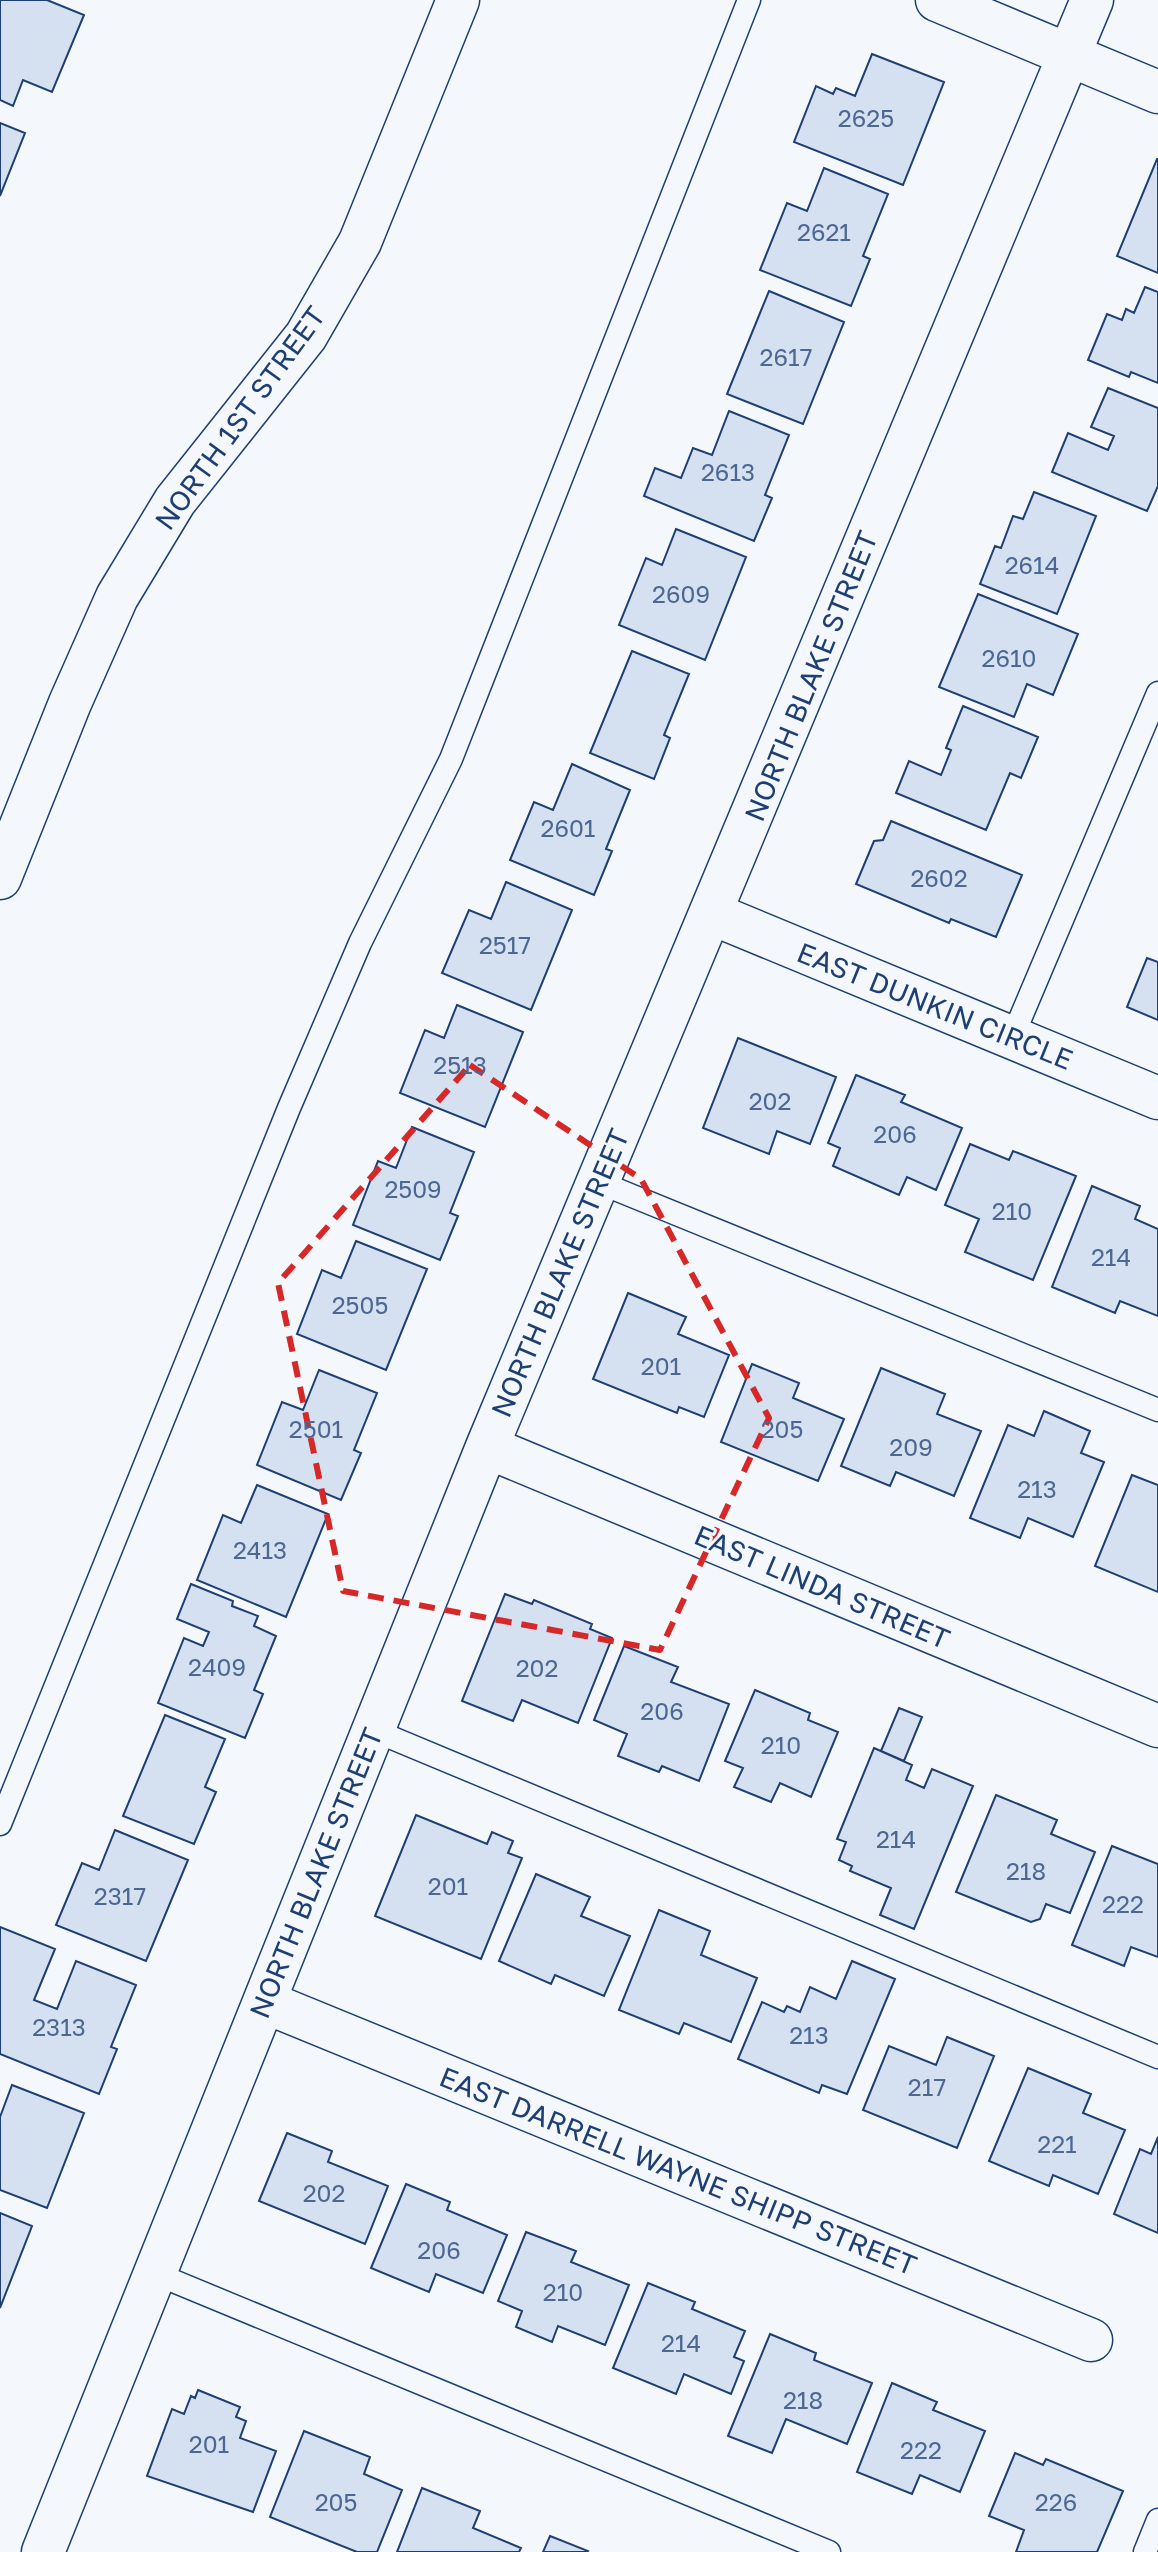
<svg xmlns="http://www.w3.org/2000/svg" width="1158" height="2552" viewBox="0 0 1158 2552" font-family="'Golos Text',sans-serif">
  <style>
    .building { fill: #d5e0f0; stroke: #1d3f73; stroke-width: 2 }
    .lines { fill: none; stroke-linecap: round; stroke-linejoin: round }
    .service-casing { stroke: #1d3f73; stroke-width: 25 }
    .minor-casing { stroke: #1d3f73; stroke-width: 45 }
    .service { stroke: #f4f7fb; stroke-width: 22 }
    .minor { stroke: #f4f7fb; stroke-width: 42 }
    .marked { fill: none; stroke: #d62828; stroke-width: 6; stroke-dasharray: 16 10; stroke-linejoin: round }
    .labels { text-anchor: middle; stroke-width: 6; stroke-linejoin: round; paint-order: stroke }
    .number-label { font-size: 24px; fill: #4b6792 }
    .street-label { font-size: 28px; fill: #1d3f73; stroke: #f4f7fb }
  </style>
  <rect width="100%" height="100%" fill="#f4f7fb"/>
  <path class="building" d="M 0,0 L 47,0 L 84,15 L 52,92 L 23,80 L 13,106 L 0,100 Z
    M 872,54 L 944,82 L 903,185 L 794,142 L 816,86 L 833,94 L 836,88 L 855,96 Z
    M 0,123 L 25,133 L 0,196 Z
    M 1157,159 L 1158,159 L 1158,273 L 1117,256 Z
    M 824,168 L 888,194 L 863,256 L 870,259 L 851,306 L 760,270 L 787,203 L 807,211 Z
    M 1145,287 L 1158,292 L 1158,383 L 1131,372 L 1129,377 L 1088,360 L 1107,314 L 1122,320 L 1126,309 L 1134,313 Z
    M 769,291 L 844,322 L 803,424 L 727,394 Z
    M 1108,388 L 1158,408 L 1158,486 L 1147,511 L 1052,472 L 1068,433 L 1108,450 L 1114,436 L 1091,427 Z
    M 729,411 L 789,435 L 765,495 L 772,498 L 754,541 L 644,496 L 655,468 L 681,478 L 693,448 L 712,455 Z
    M 1034,492 L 1096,516 L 1057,614 L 980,584 L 995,546 L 1001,548 L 1013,516 L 1023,519 Z
    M 676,529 L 746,557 L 705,660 L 619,625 L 646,558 L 662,565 Z
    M 978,594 L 1078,634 L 1053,695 L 1027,684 L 1014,717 L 939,687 Z
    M 632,651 L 689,674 L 664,735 L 670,738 L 654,779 L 590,753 Z
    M 963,706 L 1038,737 L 1021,778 L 1010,773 L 986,830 L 896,793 L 909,761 L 941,775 L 951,750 L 946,748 Z
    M 572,764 L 630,790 L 606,849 L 612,851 L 594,895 L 510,860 L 534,802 L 553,810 Z
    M 891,821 L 1022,875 L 996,937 L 951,919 L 949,923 L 856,884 L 874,841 L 883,840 Z
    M 506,882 L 572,910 L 531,1010 L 442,973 L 469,910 L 491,919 Z
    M 1147,958 L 1158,962 L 1158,1020 L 1127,1007 Z
    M 457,1005 L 523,1032 L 485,1127 L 400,1093 L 425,1030 L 444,1038 Z
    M 738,1038 L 836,1077 L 810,1144 L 777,1131 L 769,1154 L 703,1128 Z
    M 856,1075 L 905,1095 L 901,1102 L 962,1128 L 936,1190 L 907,1177 L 899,1195 L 833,1166 L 840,1148 L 828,1143 Z
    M 412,1127 L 474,1152 L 450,1213 L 458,1216 L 440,1260 L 353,1225 L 378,1161 L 396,1168 Z
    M 970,1144 L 1009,1160 L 1013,1151 L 1076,1176 L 1033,1280 L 965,1252 L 979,1219 L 945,1205 Z
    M 1092,1186 L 1140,1206 L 1135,1219 L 1158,1229 L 1158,1316 L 1120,1301 L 1115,1313 L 1052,1287 Z
    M 356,1241 L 427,1269 L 386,1370 L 297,1334 L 322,1270 L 341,1278 Z
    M 628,1293 L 686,1317 L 678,1334 L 729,1355 L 704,1417 L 679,1407 L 677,1413 L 593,1379 Z
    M 752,1364 L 799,1383 L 793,1398 L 844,1419 L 818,1481 L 721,1442 Z
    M 881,1368 L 945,1394 L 937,1414 L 981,1431 L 954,1496 L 896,1472 L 890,1486 L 841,1466 Z
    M 319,1370 L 377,1393 L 354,1450 L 361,1453 L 341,1500 L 257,1465 L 282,1402 L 303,1410 Z
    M 1044,1411 L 1090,1431 L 1081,1453 L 1104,1462 L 1073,1537 L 1028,1518 L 1020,1538 L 970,1518 L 1008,1425 L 1034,1436 Z
    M 1132,1475 L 1158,1485 L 1158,1592 L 1095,1566 Z
    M 257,1485 L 328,1514 L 286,1617 L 197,1580 L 223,1515 L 241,1523 Z
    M 191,1584 L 233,1601 L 232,1606 L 258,1616 L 254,1626 L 276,1636 L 254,1690 L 263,1694 L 245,1738 L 158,1703 L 184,1638 L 203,1646 L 209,1632 L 177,1619 Z
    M 505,1594 L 532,1604 L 534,1600 L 592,1624 L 590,1629 L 612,1638 L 578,1723 L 522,1700 L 513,1721 L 462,1701 Z
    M 624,1646 L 678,1667 L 671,1682 L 729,1704 L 699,1781 L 662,1766 L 659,1772 L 618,1756 L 627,1734 L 594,1720 Z
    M 755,1690 L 810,1713 L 808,1720 L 838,1732 L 811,1797 L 780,1783 L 771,1802 L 734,1787 L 743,1768 L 725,1761 Z
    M 899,1708 L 922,1717 L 904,1761 L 881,1751 Z
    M 165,1715 L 225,1739 L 205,1787 L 216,1792 L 194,1844 L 123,1816 Z
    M 874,1748 L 912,1765 L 906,1780 L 924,1788 L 932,1769 L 973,1786 L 914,1929 L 880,1915 L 891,1888 L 850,1871 L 852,1866 L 839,1860 L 846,1842 L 837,1839 Z
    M 996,1795 L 1057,1820 L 1051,1834 L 1095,1852 L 1070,1913 L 1046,1904 L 1040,1919 L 1031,1922 L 956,1892 Z
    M 416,1815 L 487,1844 L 492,1832 L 513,1841 L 508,1853 L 522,1858 L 481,1959 L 375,1916 Z
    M 115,1830 L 188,1860 L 146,1961 L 56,1925 L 82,1863 L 99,1870 Z
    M 1112,1846 L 1158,1864 L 1158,1957 L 1131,1947 L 1124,1966 L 1072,1945 Z
    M 536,1874 L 590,1897 L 581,1916 L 630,1936 L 604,1996 L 555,1975 L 551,1984 L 499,1961 Z
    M 659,1910 L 710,1931 L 701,1955 L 757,1978 L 731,2042 L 684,2023 L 679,2034 L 619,2010 Z
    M 0,1927 L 55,1949 L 34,2000 L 57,2009 L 76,1961 L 136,1985 L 111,2047 L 117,2049 L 99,2094 L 0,2054 Z
    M 852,1961 L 895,1979 L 847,2094 L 822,2085 L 819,2093 L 738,2059 L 762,2002 L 784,2012 L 787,2006 L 800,2012 L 810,1987 L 836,1999 Z
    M 947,2037 L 994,2056 L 957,2148 L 863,2110 L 889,2046 L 936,2065 Z
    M 1028,2068 L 1091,2094 L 1083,2113 L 1125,2130 L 1098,2194 L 1053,2175 L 1049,2186 L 989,2161 Z
    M 12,2085 L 84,2113 L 47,2208 L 0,2190 L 0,2117 Z
    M 287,2133 L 332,2151 L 328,2162 L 388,2186 L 365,2244 L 259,2201 Z
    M 1158,2137 L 1158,2233 L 1114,2214 L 1140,2149 L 1151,2154 Z
    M 406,2184 L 450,2202 L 447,2210 L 507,2235 L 483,2293 L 436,2274 L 429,2292 L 371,2268 Z
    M 0,2213 L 32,2226 L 0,2308 Z
    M 526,2232 L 576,2251 L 571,2262 L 629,2285 L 605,2345 L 558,2326 L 552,2342 L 516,2327 L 522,2311 L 498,2301 Z
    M 648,2283 L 695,2302 L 692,2309 L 745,2331 L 734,2357 L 744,2361 L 731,2394 L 684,2374 L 676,2394 L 613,2368 Z
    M 770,2334 L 816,2353 L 814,2360 L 872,2383 L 847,2444 L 786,2419 L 772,2453 L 728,2436 Z
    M 892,2383 L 937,2402 L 933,2410 L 985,2431 L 960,2492 L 920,2475 L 912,2494 L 857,2472 Z
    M 198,2390 L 240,2407 L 236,2417 L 246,2421 L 240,2438 L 276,2451 L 253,2512 L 147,2476 L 172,2409 L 184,2414 L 191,2396 L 195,2398 Z
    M 304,2431 L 370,2457 L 364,2474 L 402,2490 L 377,2552 L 357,2552 L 270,2517 Z
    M 1015,2453 L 1043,2465 L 1046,2459 L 1123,2491 L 1097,2552 L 1016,2552 L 1024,2530 L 989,2516 Z
    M 422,2488 L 480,2511 L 473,2528 L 521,2548 L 519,2552 L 397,2552 Z
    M 550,2536 L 588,2551 L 587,2552 L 543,2552 Z"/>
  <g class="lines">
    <defs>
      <path id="service" d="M 1012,1038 L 1158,693
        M 598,1182 L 1158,1410
        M 373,1730 L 1158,2057
        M 0,1824 L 289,1108 L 360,943 L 451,759 L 749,0
        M 154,2273 L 829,2552
        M 1145,2552 L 1158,2520"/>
      <path id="minor" d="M 937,0 L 1158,92
        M 0,878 L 70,703 L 117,597 L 175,501 L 306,336 L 360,242 L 458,0
        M 713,914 L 1158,1098
        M 487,1447 L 1158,1726
        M 265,2002 L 1091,2340
        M 43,2552 L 487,1447 L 1092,0"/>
    </defs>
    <use href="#service" class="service-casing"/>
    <use href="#minor" class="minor-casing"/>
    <use href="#service" class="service"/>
    <use href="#minor" class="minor"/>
  </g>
  <path class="marked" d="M 470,1065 L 641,1179 L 769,1418 L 660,1650 L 343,1591 L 278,1283 Z"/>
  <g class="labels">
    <g class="number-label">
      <text x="866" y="127">2625</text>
      <text x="824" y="241">2621</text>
      <text x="786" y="366">2617</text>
      <text x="728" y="481">2613</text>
      <text x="1032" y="574">2614</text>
      <text x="681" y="603">2609</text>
      <text x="1009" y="667">2610</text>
      <text x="568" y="837">2601</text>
      <text x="939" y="887">2602</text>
      <text x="505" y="954">2517</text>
      <text x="460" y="1074">2513</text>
      <text x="770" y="1110">202</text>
      <text x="895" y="1143">206</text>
      <text x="413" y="1198">2509</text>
      <text x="1012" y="1220">210</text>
      <text x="1111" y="1266">214</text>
      <text x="360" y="1314">2505</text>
      <text x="661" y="1375">201</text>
      <text x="316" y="1438">2501</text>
      <text x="782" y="1438">205</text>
      <text x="911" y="1456">209</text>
      <text x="1037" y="1498">213</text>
      <text x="260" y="1559">2413</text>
      <text x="217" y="1676">2409</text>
      <text x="537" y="1677">202</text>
      <text x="662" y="1720">206</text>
      <text x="781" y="1754">210</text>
      <text x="896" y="1848">214</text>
      <text x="1026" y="1880">218</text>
      <text x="448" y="1895">201</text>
      <text x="120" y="1905">2317</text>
      <text x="1123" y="1913">222</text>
      <text x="59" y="2036">2313</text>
      <text x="809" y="2044">213</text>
      <text x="927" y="2096">217</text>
      <text x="1057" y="2153">221</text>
      <text x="324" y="2202">202</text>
      <text x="439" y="2259">206</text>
      <text x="563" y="2301">210</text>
      <text x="681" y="2352">214</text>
      <text x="803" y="2409">218</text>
      <text x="209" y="2453">201</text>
      <text x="921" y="2459">222</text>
      <text x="336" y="2511">205</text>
      <text x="1056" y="2511">226</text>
    </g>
    <g class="street-label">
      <text transform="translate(240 418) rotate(-54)" y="10">NORTH 1ST STREET</text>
      <text transform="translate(811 676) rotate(-68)" y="10">NORTH BLAKE STREET</text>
      <text transform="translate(935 1006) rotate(22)" y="10">EAST DUNKIN CIRCLE</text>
      <text transform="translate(560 1273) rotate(-67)" y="10">NORTH BLAKE STREET</text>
      <text transform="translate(822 1587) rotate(23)" y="10">EAST LINDA STREET</text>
      <text transform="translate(316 1873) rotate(-68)" y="10">NORTH BLAKE STREET</text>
      <text transform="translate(678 2171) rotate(22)" y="10">EAST DARRELL WAYNE SHIPP STREET</text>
    </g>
  </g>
</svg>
